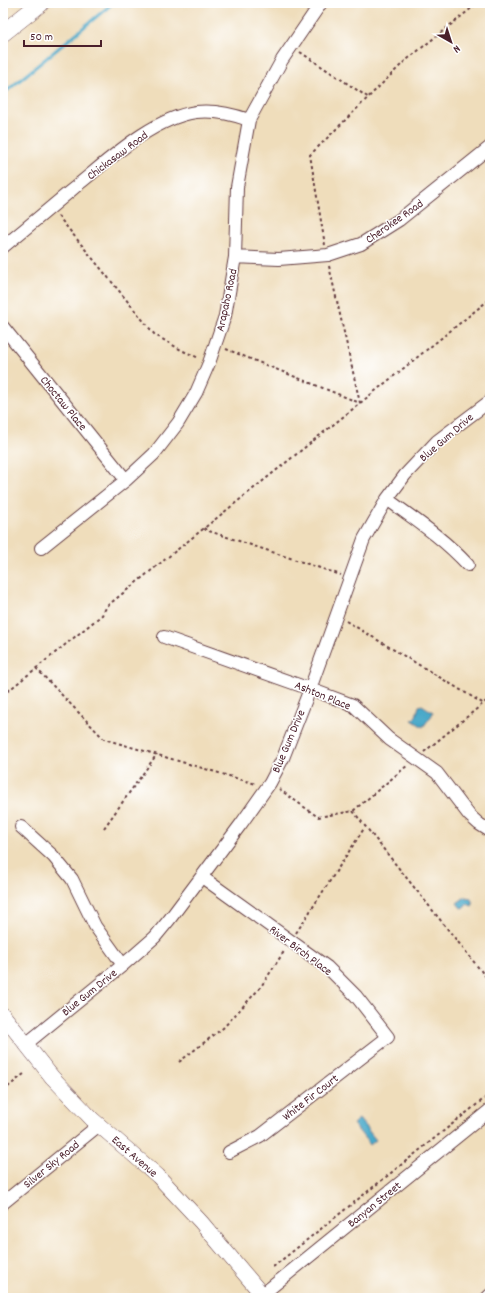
<svg xmlns="http://www.w3.org/2000/svg" width="493" height="1301" viewBox="0 0 493 1301" font-family="Dekko,sans-serif">
  <style>
    .water { fill: #4aa9c9; stroke: #4a647a }
    .lines { fill: none; stroke-linecap: round; stroke-linejoin: round }
    .stream { stroke: #4aa9c9; stroke-width: 3 }
    .minor-casing { stroke: #633c41; stroke-width: 14 }
    .major-casing { stroke: #633c41; stroke-width: 16 }
    .highway-casing { stroke: #633c41; stroke-width: 18 }
    .path { stroke: #633c41; stroke-width: 2; stroke-dasharray: 3 3; stroke-linecap: butt }
    .minor { stroke: #fff; stroke-width: 12 }
    .major { stroke: #fff; stroke-width: 15 }
    .highway { stroke: #fff; stroke-width: 17 }
    .labels { text-anchor: middle; stroke-width: 3; stroke-linejoin: round; paint-order: stroke }
    .street-label { font-size: 12px; fill: #4a1f2b; stroke: #fff }
  </style>
  <rect width="100%" height="100%" fill="#fff"/>
  <filter id="ink" filterUnits="userSpaceOnUse"><feTurbulence type="fractalNoise" baseFrequency=".025" numOctaves="2"/><feDisplacementMap in="SourceGraphic" scale="8" xChannelSelector="R" yChannelSelector="G"/><feConvolveMatrix kernelMatrix="1 2 1 2 8 2 1 2 1" color-interpolation-filters="sRGB"/></filter>
  <filter id="wash" filterUnits="userSpaceOnUse"><feTurbulence type="fractalNoise" baseFrequency=".012" numOctaves="4" result="noise"/><feDisplacementMap in="SourceGraphic" scale="16" xChannelSelector="R" yChannelSelector="G"/><feGaussianBlur stdDeviation="0.9" result="paint"/><feColorMatrix in="noise" values="0 0 0 0 0 0 0 0 0 0 0 0 0 0 0 0 0 1.4 0 .05"/><feComposite in="paint" operator="in"/></filter>
  <g filter="url(#wash)">
    <rect width="100%" height="100%" fill="#efddbb"/>
    <path class="water" d="M 422,705 L 433,712 L 432,715 L 423,727 L 412,720 L 416,716 L 419,706 Z
      M 465,897 L 471,898 L 473,905 L 472,906 L 467,904 L 465,907 L 461,908 L 457,903 Z
      M 359,1119 L 376,1140 L 370,1145 L 353,1124 Z"/>
    <g class="lines">
      <path class="stream" d="M 3,94 L 113,3"/>
    </g>
  </g>
  <g filter="url(#ink)">
    <g class="lines">
      <defs>
        <path id="minor" d="M 3,247 C 29,226 55,204 80,183 C 112,157 154,118 196,112 C 214,110 232,114 249,120
          M 235,257 L 279,259 L 328,255 L 361,244 L 399,220 L 490,147
          M 3,327 L 126,480
          M 387,499 C 417,521 443,538 468,565
          M 41,548 L 126,480 L 154,454 L 178,423 L 196,393 L 209,363 L 225,316 L 235,257 L 237,187 L 249,120 L 282,60 L 321,3
          M 164,637 L 310,689 L 353,705 L 389,739 L 437,773 L 469,815 L 479,824 L 490,831
          M 21,827 L 53,856 L 72,879 L 95,926 L 123,965
          M 202,877 L 327,967 L 356,996 L 388,1037 L 260,1136 L 229,1152
          M 26,1044 L 123,965 L 155,937 L 169,920 L 241,824 L 270,783 L 283,758 L 310,689 L 364,539 L 387,499 L 405,475 L 437,441 L 490,401
          M 3,1203 L 99,1125
          M 258,1298 L 490,1110
          M 487,1298 L 490,1295"/>
        <path id="major" d="M 3,1015 L 52,1077 L 92,1119 L 158,1176 L 201,1222 L 265,1298"/>
        <path id="highway" d="M 3,33 L 41,3"/>
      </defs>
      <use href="#minor" class="minor-casing"/>
      <use href="#major" class="major-casing"/>
      <use href="#highway" class="highway-casing"/>
      <path class="path" d="M 300,52 L 369,98
        M 58,216 L 155,335 L 181,350 L 199,358
        M 325,245 L 310,155 L 404,62 L 478,3
        M 329,266 L 360,403
        M 226,349 L 360,403
        M 486,418 L 490,423
        M 204,528 L 206,530 L 341,575
        M 346,621 L 484,704
        M 36,668 L 104,739 L 256,784
        M 3,695 L 102,615 L 107,606 L 490,299
        M 424,752 L 490,698
        M 279,789 L 318,817 L 353,811 L 408,765
        M 353,811 L 490,982
        M 104,828 L 157,754
        M 296,933 L 365,827
        M 179,1062 L 223,1028 L 260,988 L 285,950
        M 3,1091 L 25,1073
        M 273,1267 L 490,1094"/>
      <use href="#minor" class="minor"/>
      <use href="#major" class="major"/>
      <use href="#highway" class="highway"/>
    </g>
  </g>
  <g class="labels">
    <g class="street-label">
      <text transform="translate(117 155) rotate(-37)" y="4">Chickasaw Road</text>
      <text transform="translate(394 221) rotate(-35)" y="4">Cherokee Road</text>
      <text transform="translate(226 300) rotate(-78)" y="4">Arapaho Road</text>
      <text transform="translate(64 403) rotate(51)" y="4">Choctaw Place</text>
      <text transform="translate(446 437) rotate(-41)" y="4">Blue Gum Drive</text>
      <text transform="translate(323 695) rotate(22)" y="4">Ashton Place</text>
      <text transform="translate(288 741) rotate(-67)" y="4">Blue Gum Drive</text>
      <text transform="translate(301 950) rotate(37)" y="4">River Birch Place</text>
      <text transform="translate(89 992) rotate(-39)" y="4">Blue Gum Drive</text>
      <text transform="translate(310 1097) rotate(-38)" y="4">White Fir Court</text>
      <text transform="translate(135 1156) rotate(41)" y="4">East Avenue</text>
      <text transform="translate(51 1164) rotate(-39)" y="4">Silver Sky Road</text>
      <text transform="translate(374 1204) rotate(-39)" y="4">Banyan Street</text>
    </g>
  </g>
  <rect width="493" height="1301" fill="none" stroke="#fff" stroke-width="16"/>
  <g transform="translate(451 42) rotate(141)" stroke="#ffffff" stroke-width="3" paint-order="stroke">
  <path d="M0-3L7 15L0 10L-7 15Z" fill="#4a1f2b"/>
  <text y="-6" font-size="11" font-weight="bold" text-anchor="middle" fill="#4a1f2b">N</text>
  </g>
  <path d="M24 40v6h77v-6" fill="none" stroke="#4a1f2b" stroke-width="2"/>
  <text x="30" y="40" font-size="12" fill="#4a1f2b" stroke="#ffffff" stroke-width="3" paint-order="stroke">50 m</text>
</svg>
